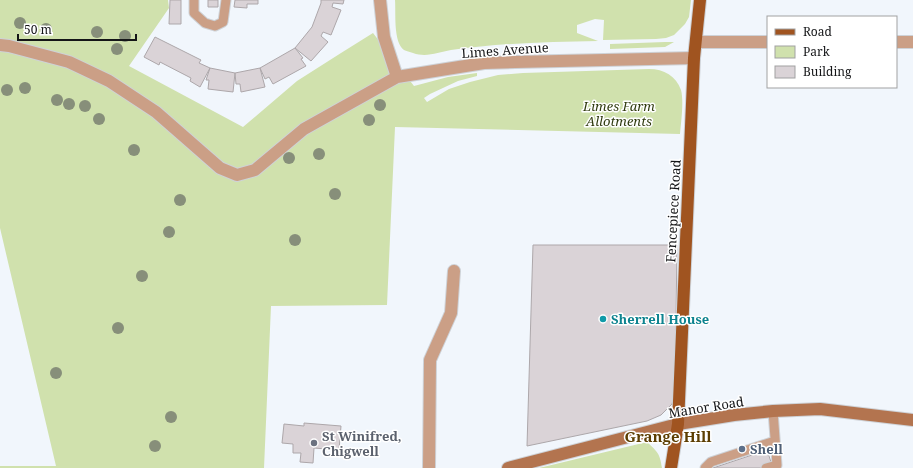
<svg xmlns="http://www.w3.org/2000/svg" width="913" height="468" viewBox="0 0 913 468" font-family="'Noto Serif',serif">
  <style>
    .green { fill: #d0e1ad }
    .building { fill: #dad3d7; stroke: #ada7aa }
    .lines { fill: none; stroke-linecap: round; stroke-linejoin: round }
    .lane-casing { stroke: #ced2d7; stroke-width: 11 }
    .street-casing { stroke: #ced2d7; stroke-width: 14 }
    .secondary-casing { stroke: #ced2d7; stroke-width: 14 }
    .primary-casing { stroke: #ced2d7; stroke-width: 14 }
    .lane { stroke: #cb9f86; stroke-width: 9 }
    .street { stroke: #cb9f86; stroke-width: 12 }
    .secondary { stroke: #b3744f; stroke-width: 12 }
    .primary { stroke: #a05420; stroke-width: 12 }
    .tree { fill: #878f7a }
    .culture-dot { fill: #0f9aa8; stroke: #fff; stroke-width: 1.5 }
    .worship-dot { fill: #6b7280; stroke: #fff; stroke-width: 1.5 }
    .service-dot { fill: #5c6f8a; stroke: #fff; stroke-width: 1.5 }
    .labels { text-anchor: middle; stroke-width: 3; stroke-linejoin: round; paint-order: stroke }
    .street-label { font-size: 13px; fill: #141517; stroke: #fff }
    .park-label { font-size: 13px; font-style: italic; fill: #303b0f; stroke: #fff }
    .culture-label { font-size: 13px; font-weight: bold; fill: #0d838f; stroke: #fff; text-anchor: start }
    .worship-label { font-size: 13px; font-weight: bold; fill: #5b616d; stroke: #fff; text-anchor: start }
    .service-label { font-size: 13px; font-weight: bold; fill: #4e5e75; stroke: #fff; text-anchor: start }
    .quarter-label { font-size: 15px; font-weight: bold; fill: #5c3e02; stroke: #fff }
  </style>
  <rect width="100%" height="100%" fill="#f1f6fc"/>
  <path class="green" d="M 0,0 L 168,0 L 169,8 L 129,66 L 243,127 L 297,81 L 341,53 L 373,33 L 414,86 L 448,77 L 477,73 L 477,76 L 458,81 L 430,94 L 424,98 L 427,102 L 449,89 L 470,82 L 498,75 L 523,73 L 649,69 C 664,69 676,76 681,90 C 684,101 681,123 680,134 L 395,127 L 387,305 L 271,306 L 264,468 L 0,468 L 0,466 L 56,466 L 0,228 Z
    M 395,0 L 691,0 L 689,17 L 685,24 L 674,35 L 666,38 L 656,39 L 603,40 L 604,20 L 595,19 L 577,25 L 577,33 L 598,41 C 549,42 500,43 451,50 C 438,52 427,58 413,53 C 410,52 406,51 404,50 C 393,42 396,13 395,0 Z
    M 665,42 L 674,42 L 665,47 L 610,49 L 610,44 Z
    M 647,442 C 658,452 660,454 662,468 L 539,468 Z"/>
  <path class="building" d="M 170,0 L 181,0 L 181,24 L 169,24 Z
    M 208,0 L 218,0 L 218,7 L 208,7 Z
    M 235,0 L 258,0 L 258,4 L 247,4 L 247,8 L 234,7 Z
    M 321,0 L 344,0 L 343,4 L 333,3 L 332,7 L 341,10 L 331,35 L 323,32 L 321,36 L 328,42 L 311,61 L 295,48 L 312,27 L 321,3 Z
    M 155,37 L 201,60 L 199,63 L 210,68 L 200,87 L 190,81 L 191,78 L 160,62 L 159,65 L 144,57 Z
    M 295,48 L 303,58 L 301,59 L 306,66 L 273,84 L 269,77 L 265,79 L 260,68 Z
    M 210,68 L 235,73 L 233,92 L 208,89 L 209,80 L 206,80 Z
    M 260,68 L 265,87 L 241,92 L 240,84 L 236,84 L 235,73 Z
    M 533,245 L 677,245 L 675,393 L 672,404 L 661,415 L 647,421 L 527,446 Z
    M 304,423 L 341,426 L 339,450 L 314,448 L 313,463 L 300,462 L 301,453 L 293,453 L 293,444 L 282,443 L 284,424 L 304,426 Z
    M 767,450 L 773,468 L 713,468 Z"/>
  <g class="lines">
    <defs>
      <path id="lane" d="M 194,0 L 194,13 L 205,23 L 215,26 L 223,22 L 226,0
        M 705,468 L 711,462 L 775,441
        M 766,468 L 777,465 L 773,411"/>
      <path id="street" d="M 380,0 L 384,37 L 397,77
        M 696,42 L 768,42
        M 896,42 L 913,42
        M 0,45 L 9,46 L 69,62 L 109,81 L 156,112 L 220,168 L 237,175 L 255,170 L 304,129 L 397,77 L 484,63 L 515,62 L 694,58
        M 429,468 L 430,360 L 451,313 L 454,271"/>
      <path id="secondary" d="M 508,468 L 678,424 L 734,415 L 773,411 L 820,409 L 913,420"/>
      <path id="primary" d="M 671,468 L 678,424 L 694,58 L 700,0"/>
    </defs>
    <use href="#lane" class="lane-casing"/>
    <use href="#street" class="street-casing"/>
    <use href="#secondary" class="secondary-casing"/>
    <use href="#primary" class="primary-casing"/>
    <use href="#lane" class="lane"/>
    <use href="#street" class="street"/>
    <use href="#secondary" class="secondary"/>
    <use href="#primary" class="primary"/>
  </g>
  <g class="tree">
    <circle cx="20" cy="23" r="6"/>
    <circle cx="46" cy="29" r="6"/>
    <circle cx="97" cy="32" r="6"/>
    <circle cx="125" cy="36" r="6"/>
    <circle cx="117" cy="49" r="6"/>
    <circle cx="25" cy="88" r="6"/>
    <circle cx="7" cy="90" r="6"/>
    <circle cx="57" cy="100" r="6"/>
    <circle cx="69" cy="104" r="6"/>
    <circle cx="380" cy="105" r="6"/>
    <circle cx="85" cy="106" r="6"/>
    <circle cx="99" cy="119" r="6"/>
    <circle cx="369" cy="120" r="6"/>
    <circle cx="134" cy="150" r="6"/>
    <circle cx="319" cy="154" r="6"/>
    <circle cx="289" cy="158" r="6"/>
    <circle cx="335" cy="194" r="6"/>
    <circle cx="180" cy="200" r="6"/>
    <circle cx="169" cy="232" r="6"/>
    <circle cx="295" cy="240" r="6"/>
    <circle cx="142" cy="276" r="6"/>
    <circle cx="118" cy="328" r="6"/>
    <circle cx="56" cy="373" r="6"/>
    <circle cx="171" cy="417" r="6"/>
    <circle cx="155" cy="446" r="6"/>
  </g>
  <circle class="culture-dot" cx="603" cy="319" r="4"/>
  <circle class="worship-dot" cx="314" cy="443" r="4"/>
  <circle class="service-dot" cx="742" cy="449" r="4"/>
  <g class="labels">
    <g class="street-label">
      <text transform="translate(505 50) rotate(-4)" y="5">Limes Avenue</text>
      <text transform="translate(673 211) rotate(-87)" y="5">Fencepiece Road</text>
      <text transform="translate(706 407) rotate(-9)" y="5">Manor Road</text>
    </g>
    <g class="park-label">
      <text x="619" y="111">Limes Farm<tspan x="619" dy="15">Allotments</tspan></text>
    </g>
    <g class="culture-label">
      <text x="611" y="324">Sherrell House</text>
    </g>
    <g class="worship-label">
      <text x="322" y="441">St Winifred,<tspan x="322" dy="15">Chigwell</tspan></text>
    </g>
    <g class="service-label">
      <text x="750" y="454">Shell</text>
    </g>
    <g class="quarter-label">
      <text x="668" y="442">Grange Hill</text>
    </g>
  </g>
  <rect x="767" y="16" width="130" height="72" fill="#ffffff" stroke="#a1a1a2"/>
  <rect x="775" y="29" width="20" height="6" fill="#a05420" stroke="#a1a1a2"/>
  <text x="803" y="36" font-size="12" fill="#141517">Road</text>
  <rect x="775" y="46" width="20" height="12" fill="#d0e1ad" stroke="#a1a1a2"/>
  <text x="803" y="56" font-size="12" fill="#141517">Park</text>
  <rect x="775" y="66" width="20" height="12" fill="#dad3d7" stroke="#a1a1a2"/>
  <text x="803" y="76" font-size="12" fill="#141517">Building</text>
  <path d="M18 34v6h118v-6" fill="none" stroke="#141517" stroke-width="2"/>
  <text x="24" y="34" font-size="12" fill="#141517" stroke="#ffffff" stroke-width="3" paint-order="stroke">50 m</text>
</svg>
